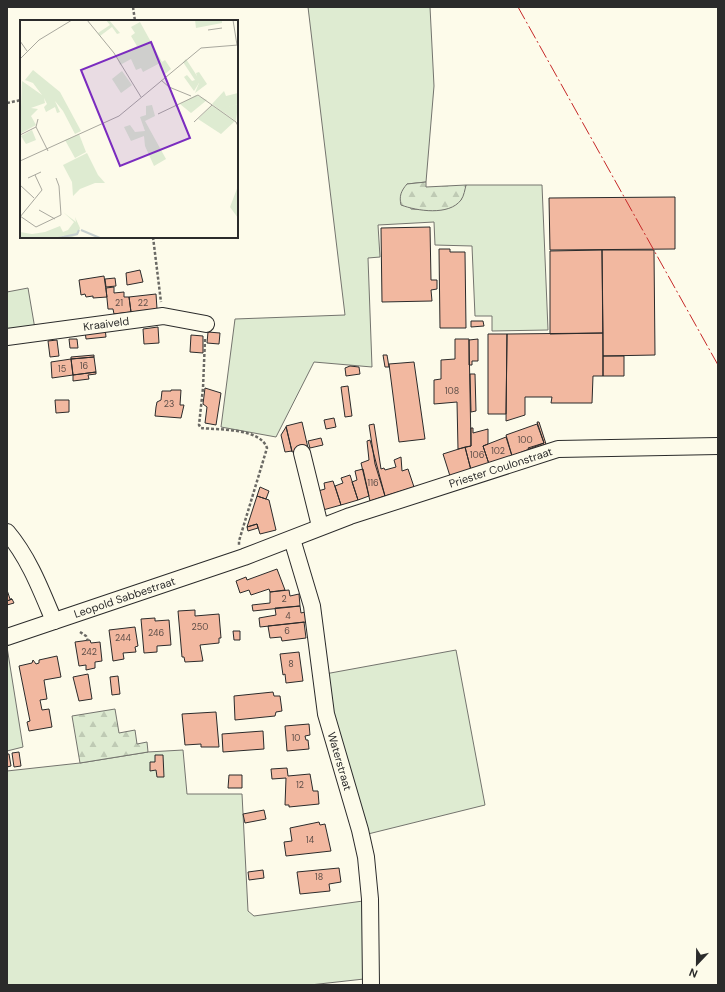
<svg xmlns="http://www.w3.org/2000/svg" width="725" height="992" viewBox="0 0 725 992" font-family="'DM Sans',sans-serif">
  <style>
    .green { fill: #deebd1; stroke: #74746e }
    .forest { fill: url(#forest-firs); stroke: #74746e }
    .building { fill: #f2b8a0; stroke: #2b2b2b }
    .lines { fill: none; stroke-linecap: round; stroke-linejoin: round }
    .minor-casing { stroke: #2b2b2b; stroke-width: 18 }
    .path { stroke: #6a6964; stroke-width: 2.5; stroke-dasharray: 3 2; stroke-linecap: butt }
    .minor { stroke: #fdfbea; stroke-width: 16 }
    .power { stroke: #c62828; stroke-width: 1; stroke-dasharray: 14 3 2 3; stroke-linecap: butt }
    .labels { text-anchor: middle; stroke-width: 3; stroke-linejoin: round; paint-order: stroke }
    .number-label { font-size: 9px; fill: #5d4e48 }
    .street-label { font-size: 11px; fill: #2b2b2b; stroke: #fdfbea }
    .inset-river { fill: none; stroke: #c7d0d0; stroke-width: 2 }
    .inset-road { fill: none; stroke: #a9a89e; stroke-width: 1 }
    .view { fill: #7b2cbf; fill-opacity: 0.15; stroke: #7b2cbf; stroke-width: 2 }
    .inset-edge { fill: none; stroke: #2b2b2b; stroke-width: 2 }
  </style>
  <defs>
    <pattern id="forest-firs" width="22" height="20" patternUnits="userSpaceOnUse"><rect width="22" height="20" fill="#deebd1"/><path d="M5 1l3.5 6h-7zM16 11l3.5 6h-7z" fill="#bfcab4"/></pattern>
  </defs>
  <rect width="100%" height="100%" fill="#fdfbea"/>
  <path class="green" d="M 308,7 L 430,7 L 434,86 L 426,182 L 407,184 L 411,209 L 436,210 L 461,200 L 466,185 L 542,185 L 548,330 L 492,331 L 492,316 L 475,316 L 472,246 L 435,245 L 434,222 L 378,225 L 380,257 L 368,258 L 372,367 L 314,362 L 276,437 L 221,427 L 235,319 L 345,315 Z
    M 28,288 L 35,329 L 7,332 L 7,292 Z
    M 7,647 L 23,747 L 7,751 Z
    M 456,650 L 485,805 L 368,834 L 336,728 L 325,674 Z
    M 183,750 L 187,794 L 242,794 L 248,911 L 254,916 L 363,901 L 364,979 L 310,985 L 7,985 L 7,771 L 80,763 L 148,752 Z"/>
  <path class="forest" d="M 426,182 L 426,187 L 466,185 C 465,189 464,196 461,200 C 449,216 417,211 401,205 C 399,196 401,191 407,184 Z
    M 115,709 L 119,733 L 135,730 L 137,744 L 147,742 L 148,752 L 80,763 L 72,716 Z"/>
  <path class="building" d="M 675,197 L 675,249 L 550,250 L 549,198 Z
    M 430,227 L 431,280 L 437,280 L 437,289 L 431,290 L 432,301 L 382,302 L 381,228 Z
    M 439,249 L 450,249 L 450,252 L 465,252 L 466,328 L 440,328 Z
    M 602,250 L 603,333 L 550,334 L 550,251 Z
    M 602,250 L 654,250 L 655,355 L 603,356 Z
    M 140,270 L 143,282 L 127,285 L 126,273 Z
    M 104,276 L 107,297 L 93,298 L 93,296 L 86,297 L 85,294 L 81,295 L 79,280 Z
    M 115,278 L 116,286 L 106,287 L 105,279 Z
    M 114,287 L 114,293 L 124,292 L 124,297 L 129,297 L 131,312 L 114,314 L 113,309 L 108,309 L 106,288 Z
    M 156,294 L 157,309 L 131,312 L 129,297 Z
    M 471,321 L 483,321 L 484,326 L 471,327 Z
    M 158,327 L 159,343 L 144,344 L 143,329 Z
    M 105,328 L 106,337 L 86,339 L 85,331 Z
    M 208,332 L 220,333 L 219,344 L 207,343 Z
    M 603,333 L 603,376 L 593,376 L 592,403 L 551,403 L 552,397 L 525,397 L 525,415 L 506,421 L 507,334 Z
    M 488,334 L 507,334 L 506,414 L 488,414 Z
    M 191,335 L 203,336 L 203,353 L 190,352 Z
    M 69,339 L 77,339 L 78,348 L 70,348 Z
    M 455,339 L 469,339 L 471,446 L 458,449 L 457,402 L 434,404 L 434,380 L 441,379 L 441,360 L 455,359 Z
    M 478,339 L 478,361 L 472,361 L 472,365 L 469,365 L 469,340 Z
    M 57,340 L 59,356 L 50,357 L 48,341 Z
    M 94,355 L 94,357 L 71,359 L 71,357 Z
    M 383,355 L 387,355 L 389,367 L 385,367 Z
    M 603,356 L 624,356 L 624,376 L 603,376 Z
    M 94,357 L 96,372 L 73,375 L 71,359 Z
    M 71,359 L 73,375 L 52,378 L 51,362 Z
    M 414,362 L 425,439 L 399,442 L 389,364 Z
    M 350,366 L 359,367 L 360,374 L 346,376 L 345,368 Z
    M 96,372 L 96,374 L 88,375 L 89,379 L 73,381 L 73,375 Z
    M 470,374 L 475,374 L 476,411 L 471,412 Z
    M 348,386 L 352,416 L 345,417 L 341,387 Z
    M 205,388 L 221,393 L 216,425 L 205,423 L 207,407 L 203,404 Z
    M 171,390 L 181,390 L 180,405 L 184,405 L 181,418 L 155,416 L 156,407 L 157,402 L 161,400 L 162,391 L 171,391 Z
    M 55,400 L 69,400 L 69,412 L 56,413 Z
    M 334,418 L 336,427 L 326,429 L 324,420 Z
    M 302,422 L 308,448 L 292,452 L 286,426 Z
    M 537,422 L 539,422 L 546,444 L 529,450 L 528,448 L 544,443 Z
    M 374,424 L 381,469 L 384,468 L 385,470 L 396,467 L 394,460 L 401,457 L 402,471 L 408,469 L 414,487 L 385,496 L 375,464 L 369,425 Z
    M 537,424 L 544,443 L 512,456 L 506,435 Z
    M 286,427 L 292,451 L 285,452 L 281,435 Z
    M 471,428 L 473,428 L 473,433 L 488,429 L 488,444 L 483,446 L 489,464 L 471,470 L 465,447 L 471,446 Z
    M 506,437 L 512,456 L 489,464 L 483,446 Z
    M 321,438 L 323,445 L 310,448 L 308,441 Z
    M 370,440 L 385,496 L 370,501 L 361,463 L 369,460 L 367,441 Z
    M 465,447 L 471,470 L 450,476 L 443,454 Z
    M 363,469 L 369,496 L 358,500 L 352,482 L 357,480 L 355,471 Z
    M 350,475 L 358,500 L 341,505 L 335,486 L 343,483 L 341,478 Z
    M 333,481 L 341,505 L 323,510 L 318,491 L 325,489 L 324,483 Z
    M 260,487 L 269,491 L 266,499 L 257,496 Z
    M 257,496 L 269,500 L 276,530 L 260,534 L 257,524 L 247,527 Z
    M 257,524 L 258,528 L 248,531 L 247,527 Z
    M 277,569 L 285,590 L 270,592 L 269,589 L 251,595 L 249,590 L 240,593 L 236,581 L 246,577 L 247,580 Z
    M 7,590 L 10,599 L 12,599 L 7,601 Z
    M 289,590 L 290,596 L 299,594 L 300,606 L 253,611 L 252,605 L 270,603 L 270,592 Z
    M 12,599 L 14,603 L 7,605 L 7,601 Z
    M 300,606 L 301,613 L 305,612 L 306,622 L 260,627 L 259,618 L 276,615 L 275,608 Z
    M 195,610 L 195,616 L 219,614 L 221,638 L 219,638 L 219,643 L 200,645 L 203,661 L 185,662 L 184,657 L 182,657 L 178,611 Z
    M 155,618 L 155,621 L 169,620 L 171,645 L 157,646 L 157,652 L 144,653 L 141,619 Z
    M 304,622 L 306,638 L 282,641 L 281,637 L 270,638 L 268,626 Z
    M 135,627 L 138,646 L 135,647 L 136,652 L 123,653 L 124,659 L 113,661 L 109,630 Z
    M 233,631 L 240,631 L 240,640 L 234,640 Z
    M 90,640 L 91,643 L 100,642 L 102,661 L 95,662 L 95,668 L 86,670 L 86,665 L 79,666 L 75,642 Z
    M 299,652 L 303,681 L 286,683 L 285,674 L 283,675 L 280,654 Z
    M 57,656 L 61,677 L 44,680 L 47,699 L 40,700 L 42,710 L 49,709 L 52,727 L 29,731 L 27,722 L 30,721 L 19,666 L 32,663 L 33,660 L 36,664 L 39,663 L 39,660 Z
    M 88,674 L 92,699 L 79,701 L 73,677 Z
    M 118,676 L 120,694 L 112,695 L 110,677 Z
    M 273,692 L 274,696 L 280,696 L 282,711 L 276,712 L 275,716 L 235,720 L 234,696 Z
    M 216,712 L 219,747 L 201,747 L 201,744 L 185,745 L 182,714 Z
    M 309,724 L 310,735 L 305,736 L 306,740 L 308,740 L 309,749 L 287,751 L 285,726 Z
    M 263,731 L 264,749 L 223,752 L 222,734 Z
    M 19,752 L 21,766 L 14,767 L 12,753 Z
    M 7,754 L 9,754 L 11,766 L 7,767 Z
    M 155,755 L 163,755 L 164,777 L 157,777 L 156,770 L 150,771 L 150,762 L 155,762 Z
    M 287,768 L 288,776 L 310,774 L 313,791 L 318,791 L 319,804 L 289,807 L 289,805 L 285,805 L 286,778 L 272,779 L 271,769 Z
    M 229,775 L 242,775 L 242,788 L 228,788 Z
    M 264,810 L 266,819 L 245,823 L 243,814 Z
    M 319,822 L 320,825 L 325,824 L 331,851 L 286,856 L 284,842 L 292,841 L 290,828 Z
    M 339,868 L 341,882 L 329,884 L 330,891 L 300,894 L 297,872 Z
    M 263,870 L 264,878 L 249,880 L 248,872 Z"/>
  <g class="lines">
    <defs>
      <g id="minor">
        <path id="s1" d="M 7,337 L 163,316 L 206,324"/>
        <path d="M 302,453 L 320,526"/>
        <path d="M 7,532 C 29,558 41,590 54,621"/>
        <path id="s2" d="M 292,539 L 312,606 L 326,714 L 360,830 L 366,857 L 370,899 L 371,985"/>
        <path id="s3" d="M 7,637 L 244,557 L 350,516 L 558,449 L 718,446"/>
      </g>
    </defs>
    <use href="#minor" class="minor-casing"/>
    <path class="path" d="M 133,7 L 135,21
      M 7,103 L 21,100
      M 153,237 L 161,302
      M 205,339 L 203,388 L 199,425 L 201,428 C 220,430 260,428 267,448 L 239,541 L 239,545
      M 80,632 L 86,636 L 88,641"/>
    <use href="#minor" class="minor"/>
    <path class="power" d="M 518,7 L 718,365"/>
  </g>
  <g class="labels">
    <g class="number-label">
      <text x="119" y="306">21</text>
      <text x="143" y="306">22</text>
      <text x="84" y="369">16</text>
      <text x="62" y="372">15</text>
      <text x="452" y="394">108</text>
      <text x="169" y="407">23</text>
      <text x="525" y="443">100</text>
      <text x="498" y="454">102</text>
      <text x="477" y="458">106</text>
      <text x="373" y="486">116</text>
      <text x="284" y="602">2</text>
      <text x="288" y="619">4</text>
      <text x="200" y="630">250</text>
      <text x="287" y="634">6</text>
      <text x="156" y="636">246</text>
      <text x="123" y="641">244</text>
      <text x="89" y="655">242</text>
      <text x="291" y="667">8</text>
      <text x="296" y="741">10</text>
      <text x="300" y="788">12</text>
      <text x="310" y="843">14</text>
      <text x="319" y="880">18</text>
    </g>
    <g class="street-label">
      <text dy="4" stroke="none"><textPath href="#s1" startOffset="100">Kraaiveld</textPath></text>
      <text dy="4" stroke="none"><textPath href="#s3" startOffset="522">Priester Coulonstraat</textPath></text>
      <text dy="4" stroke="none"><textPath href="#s3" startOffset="124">Leopold Sabbestraat</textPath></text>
      <text dy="4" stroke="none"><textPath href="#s2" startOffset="228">Waterstraat</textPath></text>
    </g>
  </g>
  <g transform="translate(20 20)">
    <rect width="218" height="218" fill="#fdfbea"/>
    <path d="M 86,0 L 89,0 L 100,13 L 97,14 L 92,7 L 80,16 L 78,13 L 90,5 ZM 175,0 L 202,0 L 202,3 L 176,8 ZM 120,2 L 142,42 L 145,40 L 151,49 L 144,55 L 139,46 L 142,42 L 123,52 L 121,48 L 116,50 L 111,39 L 100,45 L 97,37 L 117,26 L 111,16 L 115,13 L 111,7 ZM 166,39 L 179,59 L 179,63 L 174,71 L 164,57 L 167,55 L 172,61 L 175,60 L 163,42 ZM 13,50 L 40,72 L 61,111 L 55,114 L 43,91 L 35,81 L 40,92 L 37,93 L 35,87 L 26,92 L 24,87 L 27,84 L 24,78 L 25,83 L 11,88 L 18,89 L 11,96 L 16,105 L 0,114 L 2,61 L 22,75 L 13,63 L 5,60 ZM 102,51 L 112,65 L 101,73 L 92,59 ZM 204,71 L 206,76 L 218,73 L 218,84 L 200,90 L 192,84 ZM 176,75 L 187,80 L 171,93 L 160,84 ZM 132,85 L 135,96 L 125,101 L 146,139 L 134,146 L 125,126 L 124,116 L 111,121 L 104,107 L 110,105 L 115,112 L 125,111 L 120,97 L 126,95 L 126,86 ZM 192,85 L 215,101 L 201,114 L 178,99 ZM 12,110 L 16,120 L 6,124 L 1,116 ZM 59,114 L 66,132 L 55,138 L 45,120 ZM 67,133 L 78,155 L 85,163 L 75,163 L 60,169 L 53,176 L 52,162 L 43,145 ZM 43,189 L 55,197 L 60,208 L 58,215 L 49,218 L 40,218 L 45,215 L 37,218 L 0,218 L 0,212 L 12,214 L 25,212 L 40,206 L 43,212 L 48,210 L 54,202 L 43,192 L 56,202 L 55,197 Z" fill="#deebd1"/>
    <path d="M 179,52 L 187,64 L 175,73 L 179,63 L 176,53 ZM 218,84 L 216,101 L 200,90 L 203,88 ZM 218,166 L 218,198 L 210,187 Z" fill="#deebd1"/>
    <path class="inset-river" d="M 61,210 L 80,218M 38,218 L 57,214 L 59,210"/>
    <path class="inset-road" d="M 67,0 L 94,33 L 121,77M 213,0 L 217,25M 188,10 L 202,8M 0,21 L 7,31M 0,39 L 19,20 L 52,0M 141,60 L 149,67 L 171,76M 138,94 L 178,75 L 216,102 L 218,106M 18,99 L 16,107 L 28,131M 174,102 L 192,85M 0,115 L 16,107M 0,141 L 99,96 L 181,28 L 218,25M 8,158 L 21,152M 0,165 L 14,178M 19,190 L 35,199M 0,196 L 16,207 L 41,195 L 39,166 L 36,158M 0,197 L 22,170 L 15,155"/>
    <path class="view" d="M 131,22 L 170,118 L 100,146 L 61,50 Z"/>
    <rect width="218" height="218" class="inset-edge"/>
  </g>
  <rect width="725" height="992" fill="none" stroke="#2b2b2b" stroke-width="16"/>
  <g transform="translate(697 964) rotate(202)" stroke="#fdfbea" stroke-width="3" paint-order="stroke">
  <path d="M0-3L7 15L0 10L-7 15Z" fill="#2b2b2b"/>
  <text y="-6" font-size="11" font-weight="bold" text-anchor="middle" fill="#2b2b2b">N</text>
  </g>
</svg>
